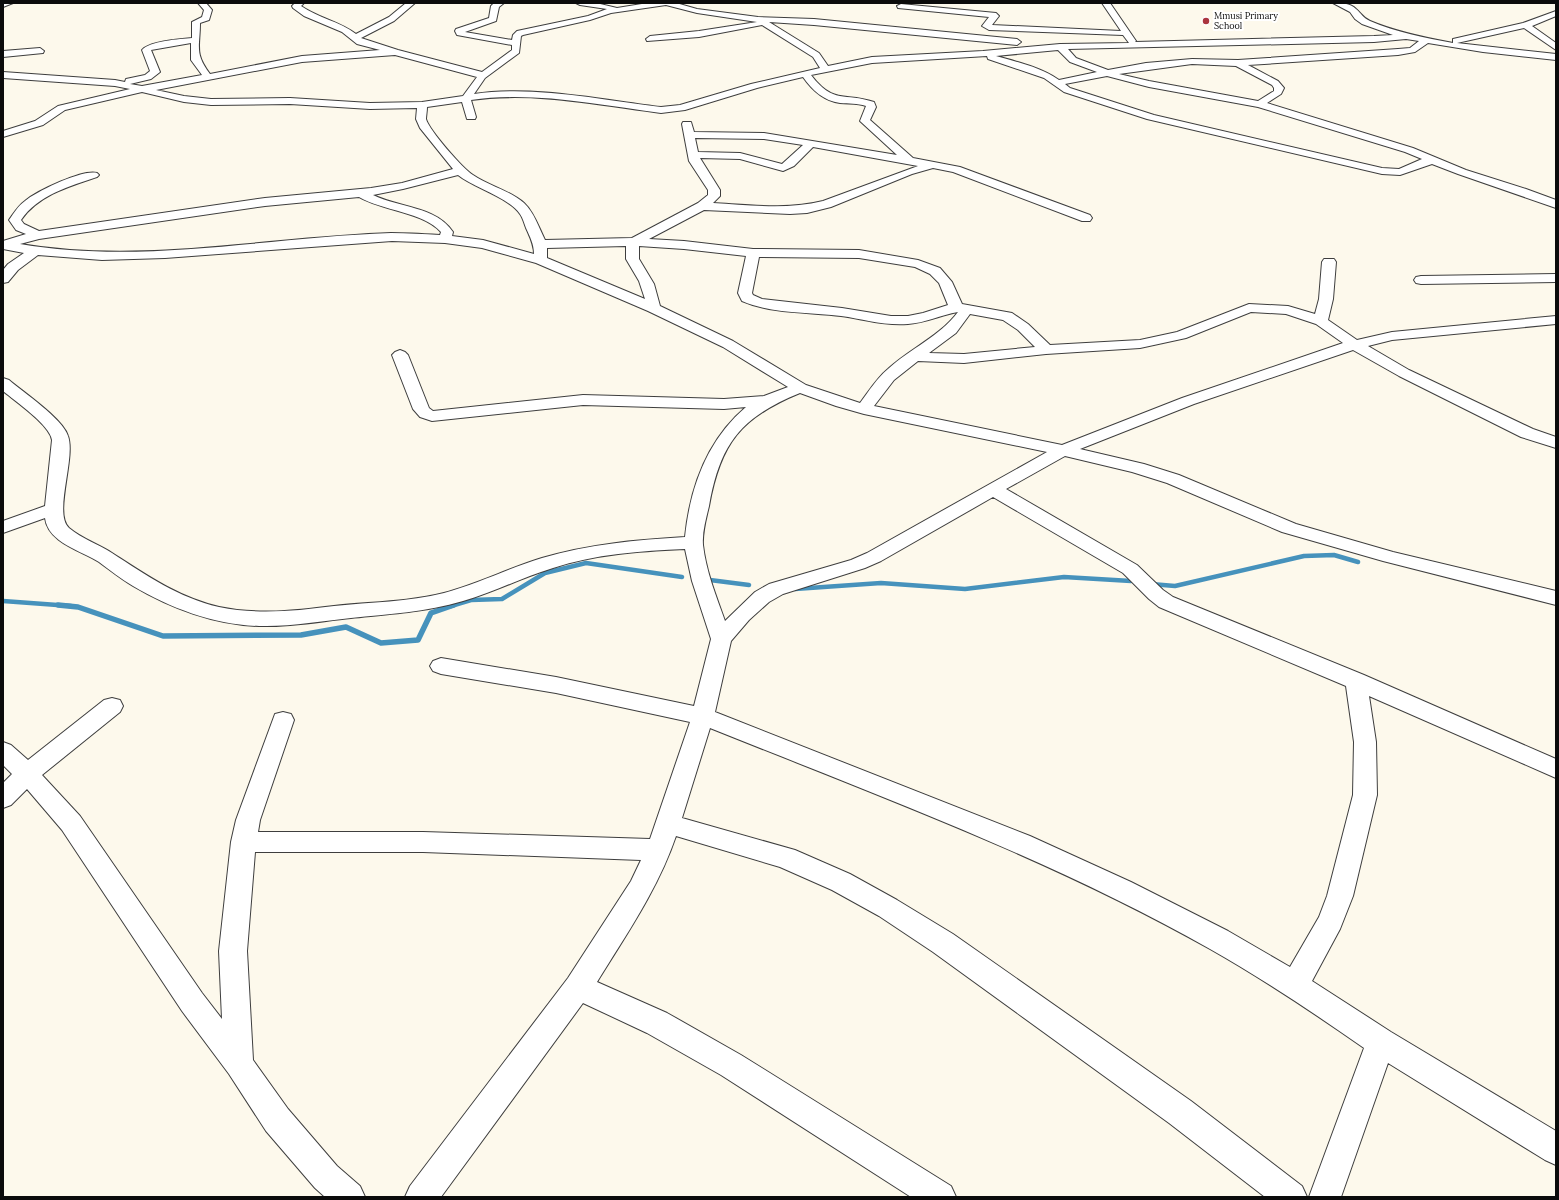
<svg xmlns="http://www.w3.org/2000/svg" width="1559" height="1200" viewBox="0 0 1559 1200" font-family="Lora,serif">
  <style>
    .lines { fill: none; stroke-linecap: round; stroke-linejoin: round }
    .stream-far1 { stroke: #4692bc; stroke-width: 4.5 }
    .stream { stroke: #4692bc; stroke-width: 5.5 }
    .minor-casing { stroke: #3e3e3e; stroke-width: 2 }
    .minor { fill: #fff; fill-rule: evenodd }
    .poi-dot { fill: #aa343e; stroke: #fff; stroke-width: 1.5 }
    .labels { text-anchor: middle; stroke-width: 4; stroke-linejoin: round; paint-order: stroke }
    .far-poi-label { font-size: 9px; fill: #0b0b0b; stroke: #fff; text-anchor: start }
  </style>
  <rect width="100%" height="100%" fill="#fdf9ec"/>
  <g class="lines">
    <path class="stream-far1" d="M 710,580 L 749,585
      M 1151,584 L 1175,586 L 1304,556 L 1334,555 L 1358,562
      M 795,589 L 881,583 L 965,589 L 1064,577 L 1131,581
      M 3,601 L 71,606
      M 451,606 L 471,600 L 502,599 L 545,573 L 586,563 L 682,577"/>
    <path class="stream" d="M 58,605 L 78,607 L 163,636 L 301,635 L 346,627 L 381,643 L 418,640 L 431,613 L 454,605"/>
    <defs>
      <path id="minor" d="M 3,3 L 13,3 L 3,7 Z
        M 198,3 L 206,3 L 212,10 L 209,20 L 200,23 C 200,47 194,53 210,74 L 302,56 L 380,50 L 357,44 L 342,32 L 304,16 L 293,8 L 292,6 L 295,3 L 304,3 L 301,6 C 318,18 339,21 356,34 L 389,17 L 406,3 L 415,3 L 394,21 L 361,38 L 398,50 L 482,72 L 512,50 L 512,45 L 457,35 L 455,31 L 456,29 L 489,18 L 491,6 L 494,3 L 504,3 L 499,7 L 496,21 L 465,32 L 512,40 L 513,35 L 517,31 L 588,16 L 607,9 L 580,5 L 576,3 L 596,3 L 617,8 L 648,3 L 676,3 L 697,9 L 758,17 L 814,19 L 1017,39 L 1021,42 L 1017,45 L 814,25 L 769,22 L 819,53 L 828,66 L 872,57 L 983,51 L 1060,44 L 1129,43 L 1123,35 L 989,30 L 982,26 L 989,17 L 898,8 L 897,6 L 901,4 L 996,13 L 999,16 L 992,25 L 1121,31 L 1102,3 L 1110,3 L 1136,41 L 1135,42 L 1374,36 L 1393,35 L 1362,24 L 1355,19 L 1350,12 L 1333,3 C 1341,3 1350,3 1356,9 C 1361,13 1363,18 1370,21 C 1396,32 1425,38 1453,43 L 1453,39 L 1523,23 L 1556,11 L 1556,16 L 1532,26 L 1556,43 L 1556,50 L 1524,28 L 1457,43 L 1556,54 L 1556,60 L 1483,52 L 1428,43 L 1415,52 L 1398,55 L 1248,65 L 1278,81 L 1284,88 L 1281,94 L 1267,103 L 1413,148 L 1466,170 L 1526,189 L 1556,200 L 1556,208 L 1458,174 L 1432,164 L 1400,175 L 1382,174 L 1147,119 L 1064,92 L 1044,78 L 988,59 L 987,56 L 872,63 L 811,75 C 834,105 844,92 874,102 L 876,107 L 870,120 L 913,158 L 960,167 L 1090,215 L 1092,218 L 1090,221 L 1082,221 L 953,172 L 933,168 L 912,174 L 831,207 L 807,213 L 790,214 L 704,210 L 649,239 L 684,241 L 753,249 L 859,250 L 918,260 L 940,268 L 952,282 L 962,304 L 1012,313 L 1028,324 L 1050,345 L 1140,340 L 1177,332 L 1249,304 L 1288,306 L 1315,314 L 1319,299 L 1322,262 L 1324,259 L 1334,259 L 1336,262 L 1333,299 L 1328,320 L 1357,340 L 1392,332 L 1556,316 L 1556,324 L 1392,340 L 1368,346 L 1409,370 L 1533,429 L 1556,437 L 1556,448 L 1521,437 L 1399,376 L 1353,350 L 1194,404 L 1080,449 L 1144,464 L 1179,475 L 1296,524 L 1393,552 L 1556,591 L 1556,605 L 1383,561 L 1282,532 L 1167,483 L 1132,472 L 1065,456 L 1006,489 L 1137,565 L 1163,590 L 1173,597 L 1364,675 L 1556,759 L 1556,778 L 1369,696 L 1376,742 L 1377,795 L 1353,896 L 1340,929 L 1312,981 L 1391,1032 L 1556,1131 L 1556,1165 L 1545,1160 L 1388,1063 L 1341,1197 L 1309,1197 L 1364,1048 C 1314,1013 1263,979 1210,949 C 1051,859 879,796 710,728 L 682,818 L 795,850 L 850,874 L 897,900 L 953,934 L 1191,1101 L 1302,1186 L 1307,1197 L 1265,1197 L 1169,1123 L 933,952 L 879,916 L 832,890 L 780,867 L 676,836 C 658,889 626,935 597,982 L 667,1013 L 741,1055 L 951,1186 L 956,1197 L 911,1197 L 721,1075 L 647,1033 L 583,1003 L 441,1197 L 405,1197 L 410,1186 L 568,978 L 631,881 L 641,860 L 423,852 L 255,852 L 247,951 L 253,1060 L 288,1109 L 337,1166 L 360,1186 L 365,1197 L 325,1197 L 315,1188 L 266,1131 L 229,1074 L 182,1011 L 62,830 L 27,789 L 11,805 L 3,808 L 3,783 L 12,774 L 3,765 L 3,742 L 11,745 L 28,760 L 104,700 L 112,698 L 120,700 L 123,706 L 120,712 L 42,775 L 80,816 L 202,993 L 222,1019 L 219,951 L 231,842 L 236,820 L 275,714 L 283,712 L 291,714 L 294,720 L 260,820 L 258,832 L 423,832 L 650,839 L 690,722 L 556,693 L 441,674 L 433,671 L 430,666 L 433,661 L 441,658 L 556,677 L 694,706 L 711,639 L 692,581 L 685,549 C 641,551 595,554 553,568 C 523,577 494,592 463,601 C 426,612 389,614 351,618 C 321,621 290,627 259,626 C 215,625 170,608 133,586 C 121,579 110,570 99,562 C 82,551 48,543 45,518 L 3,533 L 3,521 L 45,506 L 52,440 C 50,425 15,401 3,391 L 3,378 L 9,380 C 23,392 63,419 68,436 C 76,458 53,514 69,528 C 82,539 98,544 112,553 C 146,575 179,598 219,607 C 257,615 295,611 334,606 C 371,602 408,602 444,593 C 478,584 509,568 542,558 C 589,544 636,540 685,537 C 690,488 707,440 746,407 L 724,409 L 583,405 L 432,421 L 420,417 L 413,409 L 392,355 L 395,352 L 400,350 L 405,352 L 408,355 L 429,408 L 433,411 L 583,395 L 724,399 L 764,396 L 788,387 L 723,347 L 648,311 L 536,263 L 482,248 L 445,243 L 392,241 L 165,258 L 102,260 L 38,255 L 18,270 L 8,282 L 3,283 L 3,270 L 8,264 L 24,253 L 3,249 L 3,241 L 26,234 L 16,230 L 9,220 C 14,213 18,206 25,201 C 37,191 83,169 97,173 L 99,175 L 97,177 C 70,186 38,195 21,220 L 24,224 L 39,231 L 265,198 L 371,188 L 402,183 L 453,169 L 420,128 L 416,119 L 417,108 L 370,109 L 290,104 L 211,105 L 184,102 L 142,92 L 65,110 L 43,125 L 3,137 L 3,131 L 35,121 L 58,106 L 130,89 L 115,86 L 3,78 L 3,72 L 115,80 L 125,82 L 126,79 L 145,75 L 150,71 L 142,50 C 149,41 180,39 192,38 L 192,22 L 202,17 L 204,10 ZM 666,5 L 697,13 L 757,22 L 699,31 L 650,36 L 646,39 L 647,41 L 699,37 L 762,25 L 813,57 L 820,68 L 751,84 L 680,105 L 661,107 C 602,100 533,85 474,94 L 485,78 L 519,53 L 521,36 L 523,35 L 590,20 L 611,13 ZM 1406,39 L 1419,41 L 1410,48 L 1398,49 L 1238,60 L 1192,59 L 1146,63 L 1108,70 L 1076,58 L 1068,49 L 1374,42 ZM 191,43 L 191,60 L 202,75 L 142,86 L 130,84 L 151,79 L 160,72 L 151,50 ZM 1058,50 L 1070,62 L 1097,72 L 1059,80 C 1040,67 1017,62 996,56 ZM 395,55 L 477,77 L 463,96 L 422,102 L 370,103 L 290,98 L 211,99 L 184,96 L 156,90 L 302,62 ZM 1192,64 L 1236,66 L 1272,85 L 1274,88 L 1274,91 L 1258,101 L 1149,81 L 1119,74 ZM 1107,76 L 1149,87 L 1258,107 L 1405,152 L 1422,159 L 1399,169 L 1382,168 L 1154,115 L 1070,88 L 1065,84 ZM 803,77 C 812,90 824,101 840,103 C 849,104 857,103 866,106 L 860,121 L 897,155 L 764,133 L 694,132 L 691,122 L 683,122 L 682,124 L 689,161 L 708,190 L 708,195 L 698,203 L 632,238 L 545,240 C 539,228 534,212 524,203 C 509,190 489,186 473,175 C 463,169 429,130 426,119 C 426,116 427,111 427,107 L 462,102 L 467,119 L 475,119 L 476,117 L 471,100 C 534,91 599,105 661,113 L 685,110 L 757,88 ZM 695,138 L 764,139 L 803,145 L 782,164 L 740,153 L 698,152 ZM 813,147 L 918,166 L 823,201 C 787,210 749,205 713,203 L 720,196 L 720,190 L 700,158 L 740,159 L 783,171 L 794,166 ZM 458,175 C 474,188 510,198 520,214 C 523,218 524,223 526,228 C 530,237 534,244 534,254 L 483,240 L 452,236 L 453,232 C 436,206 399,208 373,195 L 403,189 ZM 359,197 C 383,211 423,212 441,232 L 440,235 C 424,234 407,233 391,233 C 268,237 143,265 20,244 L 39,239 L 265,206 ZM 626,246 L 626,259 L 639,281 L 645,299 L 547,258 L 547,248 ZM 639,246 L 684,249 L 746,256 L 738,293 L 742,301 C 772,314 809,312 841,316 C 863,319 885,326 908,324 C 925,323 941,315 958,312 C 939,337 911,348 888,369 C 877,378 869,391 860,403 L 806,385 L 733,341 L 660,306 L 654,284 L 639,259 ZM 759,257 L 859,258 L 915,267 L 930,274 L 939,283 L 948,305 L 923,313 L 908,316 L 891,316 L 842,308 L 762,299 L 753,295 L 752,293 ZM 1251,312 L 1286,314 L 1316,324 L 1343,343 L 1182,398 L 1062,445 L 874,406 L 894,380 L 918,361 L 964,363 L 1046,354 L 1140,348 L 1186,338 ZM 970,314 L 1003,320 L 1018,330 L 1035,347 L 964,354 L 929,353 L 956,333 ZM 800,393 L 836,406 L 864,414 L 1047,452 L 867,553 L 851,560 L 769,584 L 755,592 L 725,621 C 716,596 706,571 703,545 C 702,532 706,519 709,506 C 720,443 741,417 800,393 ZM 993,497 L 1123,573 L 1149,599 L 1159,607 L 1346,686 L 1354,742 L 1353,795 L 1327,896 L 1319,917 L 1290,967 L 1228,931 L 1131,882 L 1030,836 L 715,712 L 731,641 L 749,620 L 769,602 L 783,594 L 865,568 L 881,561 Z
        M 40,48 L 44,51 L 43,53 L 3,57 L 3,51 Z
        M 1556,274 L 1556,282 L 1421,284 L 1416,283 L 1414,280 L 1416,277 L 1421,276 Z"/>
    </defs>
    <use href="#minor" class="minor-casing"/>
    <use href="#minor" class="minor"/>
  </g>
  <circle class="poi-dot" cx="1206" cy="21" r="4"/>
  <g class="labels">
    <g class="far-poi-label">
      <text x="1214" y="19">Mmusi Primary<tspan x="1214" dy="10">School</tspan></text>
    </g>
  </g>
  <rect width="1559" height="1200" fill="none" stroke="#0b0b0b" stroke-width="8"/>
</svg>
